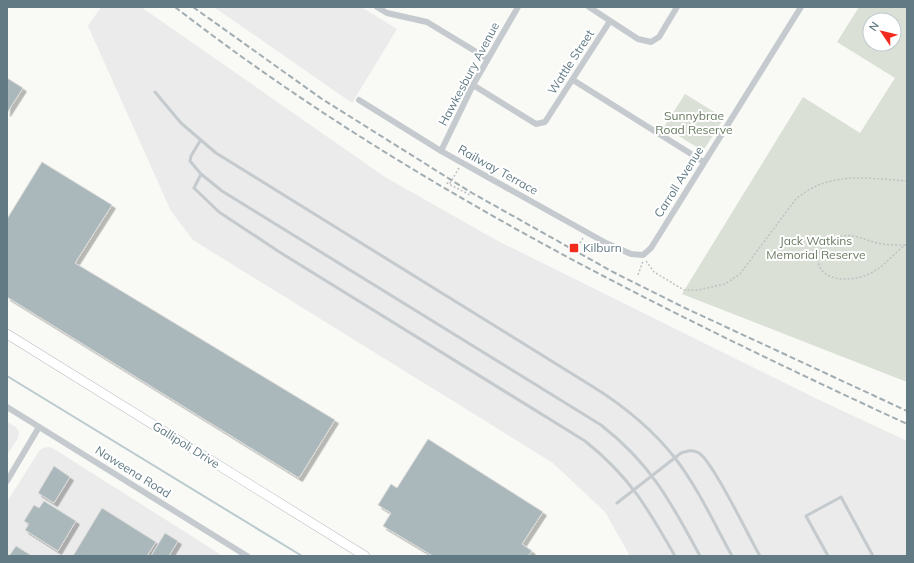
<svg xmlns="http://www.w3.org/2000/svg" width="914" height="563" viewBox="0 0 914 563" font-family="Mulish,sans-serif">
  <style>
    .built { fill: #eaebea }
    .green { fill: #dae0d5; fill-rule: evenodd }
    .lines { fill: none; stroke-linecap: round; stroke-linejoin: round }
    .stream { stroke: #bacbcd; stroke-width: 2 }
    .building { fill: #aab7bb; stroke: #dbdbd9; filter: url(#shadow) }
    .secondary-casing { stroke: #b4bdc0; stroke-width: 10 }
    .path { stroke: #bec2c4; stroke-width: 1.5; stroke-dasharray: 2 2; stroke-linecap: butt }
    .lane { stroke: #c4cacd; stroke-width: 3 }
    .street { stroke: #c4cacd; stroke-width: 6 }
    .secondary { stroke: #fff; stroke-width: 9 }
    .rail { stroke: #a2adb1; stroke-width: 2; stroke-dasharray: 6 3; stroke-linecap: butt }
    .poi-dot { fill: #f22b1d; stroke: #fff; stroke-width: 1.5 }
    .labels { text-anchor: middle; stroke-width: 4; stroke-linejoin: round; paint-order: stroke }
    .street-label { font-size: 12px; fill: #617a84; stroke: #fff }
    .park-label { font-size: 12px; fill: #6a7b61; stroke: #fff }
    .poi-label { font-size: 12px; fill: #617a84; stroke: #fff; text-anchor: start }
  </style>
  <defs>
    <filter id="shadow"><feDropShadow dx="3.5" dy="3.5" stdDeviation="0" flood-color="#0004"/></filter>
  </defs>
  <rect width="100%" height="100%" fill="#f9f9f6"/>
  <path class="built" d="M 101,7 L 141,7 L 385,177 L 496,240 L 817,399 L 907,441 L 907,556 L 630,556 L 605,512 L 553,463 L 193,240 L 171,211 L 88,26 Z
    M 214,7 L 361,7 L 397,29 L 352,103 Z
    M 7,422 L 16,427 L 19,432 L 18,438 L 7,455 Z
    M 49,447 L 54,449 L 223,556 L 7,556 L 7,502 L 39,451 L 43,448 Z"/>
  <path class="green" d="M 859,7 L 907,7 L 907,382 L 682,294 L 803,97 L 860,133 L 895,78 L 837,42 ZM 870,20 L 894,20 L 894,44 L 870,44 Z
    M 685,94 L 724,118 L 703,151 L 664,127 Z"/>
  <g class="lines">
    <path class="stream" d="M 7,376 L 302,556"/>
  </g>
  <path class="building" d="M 7,78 L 23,88 L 7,113 Z
    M 42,162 L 112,205 L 75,263 L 335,420 L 299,478 L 7,297 L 7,219 Z
    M 428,439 L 543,512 L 522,544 L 532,551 L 528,556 L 433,556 L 383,526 L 391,513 L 378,505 L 391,484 L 397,488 Z
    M 54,466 L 70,477 L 54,503 L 38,493 Z
    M 44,501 L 76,521 L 58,551 L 25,530 L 29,524 L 24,521 L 34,505 L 39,508 Z
    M 102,508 L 156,542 L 147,556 L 73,556 Z
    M 165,533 L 178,541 L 169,556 L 151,556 Z
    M 16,546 L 32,556 L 9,556 Z"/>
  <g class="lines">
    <defs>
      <path id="secondary" d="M 7,334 L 365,556"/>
    </defs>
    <use href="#secondary" class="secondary-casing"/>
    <path class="path" d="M 459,168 L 450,183 L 447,183 L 470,195
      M 583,238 L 580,243 L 585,246 L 585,248
      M 905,245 C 896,245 886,245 877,243 C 865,240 855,234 842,236 C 828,238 811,254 821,269 C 830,283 856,280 869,274 C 885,267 893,253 907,244
      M 646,261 L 654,272 L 684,290 L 698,290 L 725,284 L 740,274 L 796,199 C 829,171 866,178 907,181
      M 638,275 L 643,261"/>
    <path class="lane" d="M 155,92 L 181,123 L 216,153 L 595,388 C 625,407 653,430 675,458 C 698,488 714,523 732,556
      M 200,141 L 191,156 L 190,161 L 201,174 L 194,188 L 219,212 L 281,253 L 585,441 C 630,477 647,507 675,556
      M 201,174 L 222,191 L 601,425 C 651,464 671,502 700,556
      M 617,503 L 681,453 C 687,451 693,449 699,453 C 713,462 749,537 760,556
      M 828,556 L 806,516 L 841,497 L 873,556"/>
    <path class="street" d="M 377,7 L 387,13 L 427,22 L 488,59
      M 589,7 L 638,39 L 651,42 L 659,37 L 677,7
      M 573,80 L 704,162
      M 473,85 L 536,124 L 545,122 L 610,21
      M 359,100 L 441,151 L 606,243 L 631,254 L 643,255 L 651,248 L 801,7
      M 441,151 L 473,85 L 518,7
      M 7,407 L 247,556
      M 7,481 L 39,427"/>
    <use href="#secondary" class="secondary"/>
    <path class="rail" d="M 175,7 C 398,180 652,306 907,424
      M 193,7 L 322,99 L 472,193 L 613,272 L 683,307 L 907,411"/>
  </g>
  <rect class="poi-dot" x="569" y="243" width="10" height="10" rx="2"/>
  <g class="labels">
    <g class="street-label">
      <text transform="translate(571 62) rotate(-57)" y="4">Wattle Street</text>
      <text transform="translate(469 74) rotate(-62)" y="4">Hawkesbury Avenue</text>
      <text transform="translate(498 170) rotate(29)" y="4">Railway Terrace</text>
      <text transform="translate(679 182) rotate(-58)" y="4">Carroll Avenue</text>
      <text transform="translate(186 445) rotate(32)" y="4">Gallipoli Drive</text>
      <text transform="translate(133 472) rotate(32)" y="4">Naweena Road</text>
    </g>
    <g class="park-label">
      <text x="694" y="120">Sunnybrae<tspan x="694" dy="14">Road Reserve</tspan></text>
      <text x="816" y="245">Jack Watkins<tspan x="816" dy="14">Memorial Reserve</tspan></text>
    </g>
    <g class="poi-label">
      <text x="583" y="252">Kilburn</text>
    </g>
  </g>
  <rect width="914" height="563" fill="none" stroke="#617a84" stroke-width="16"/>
  <g transform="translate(882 32) rotate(305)"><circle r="19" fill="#ffffff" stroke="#c0cace"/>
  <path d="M0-3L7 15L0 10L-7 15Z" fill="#f22b1d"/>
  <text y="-6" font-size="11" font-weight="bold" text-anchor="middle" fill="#617a84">N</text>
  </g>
</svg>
